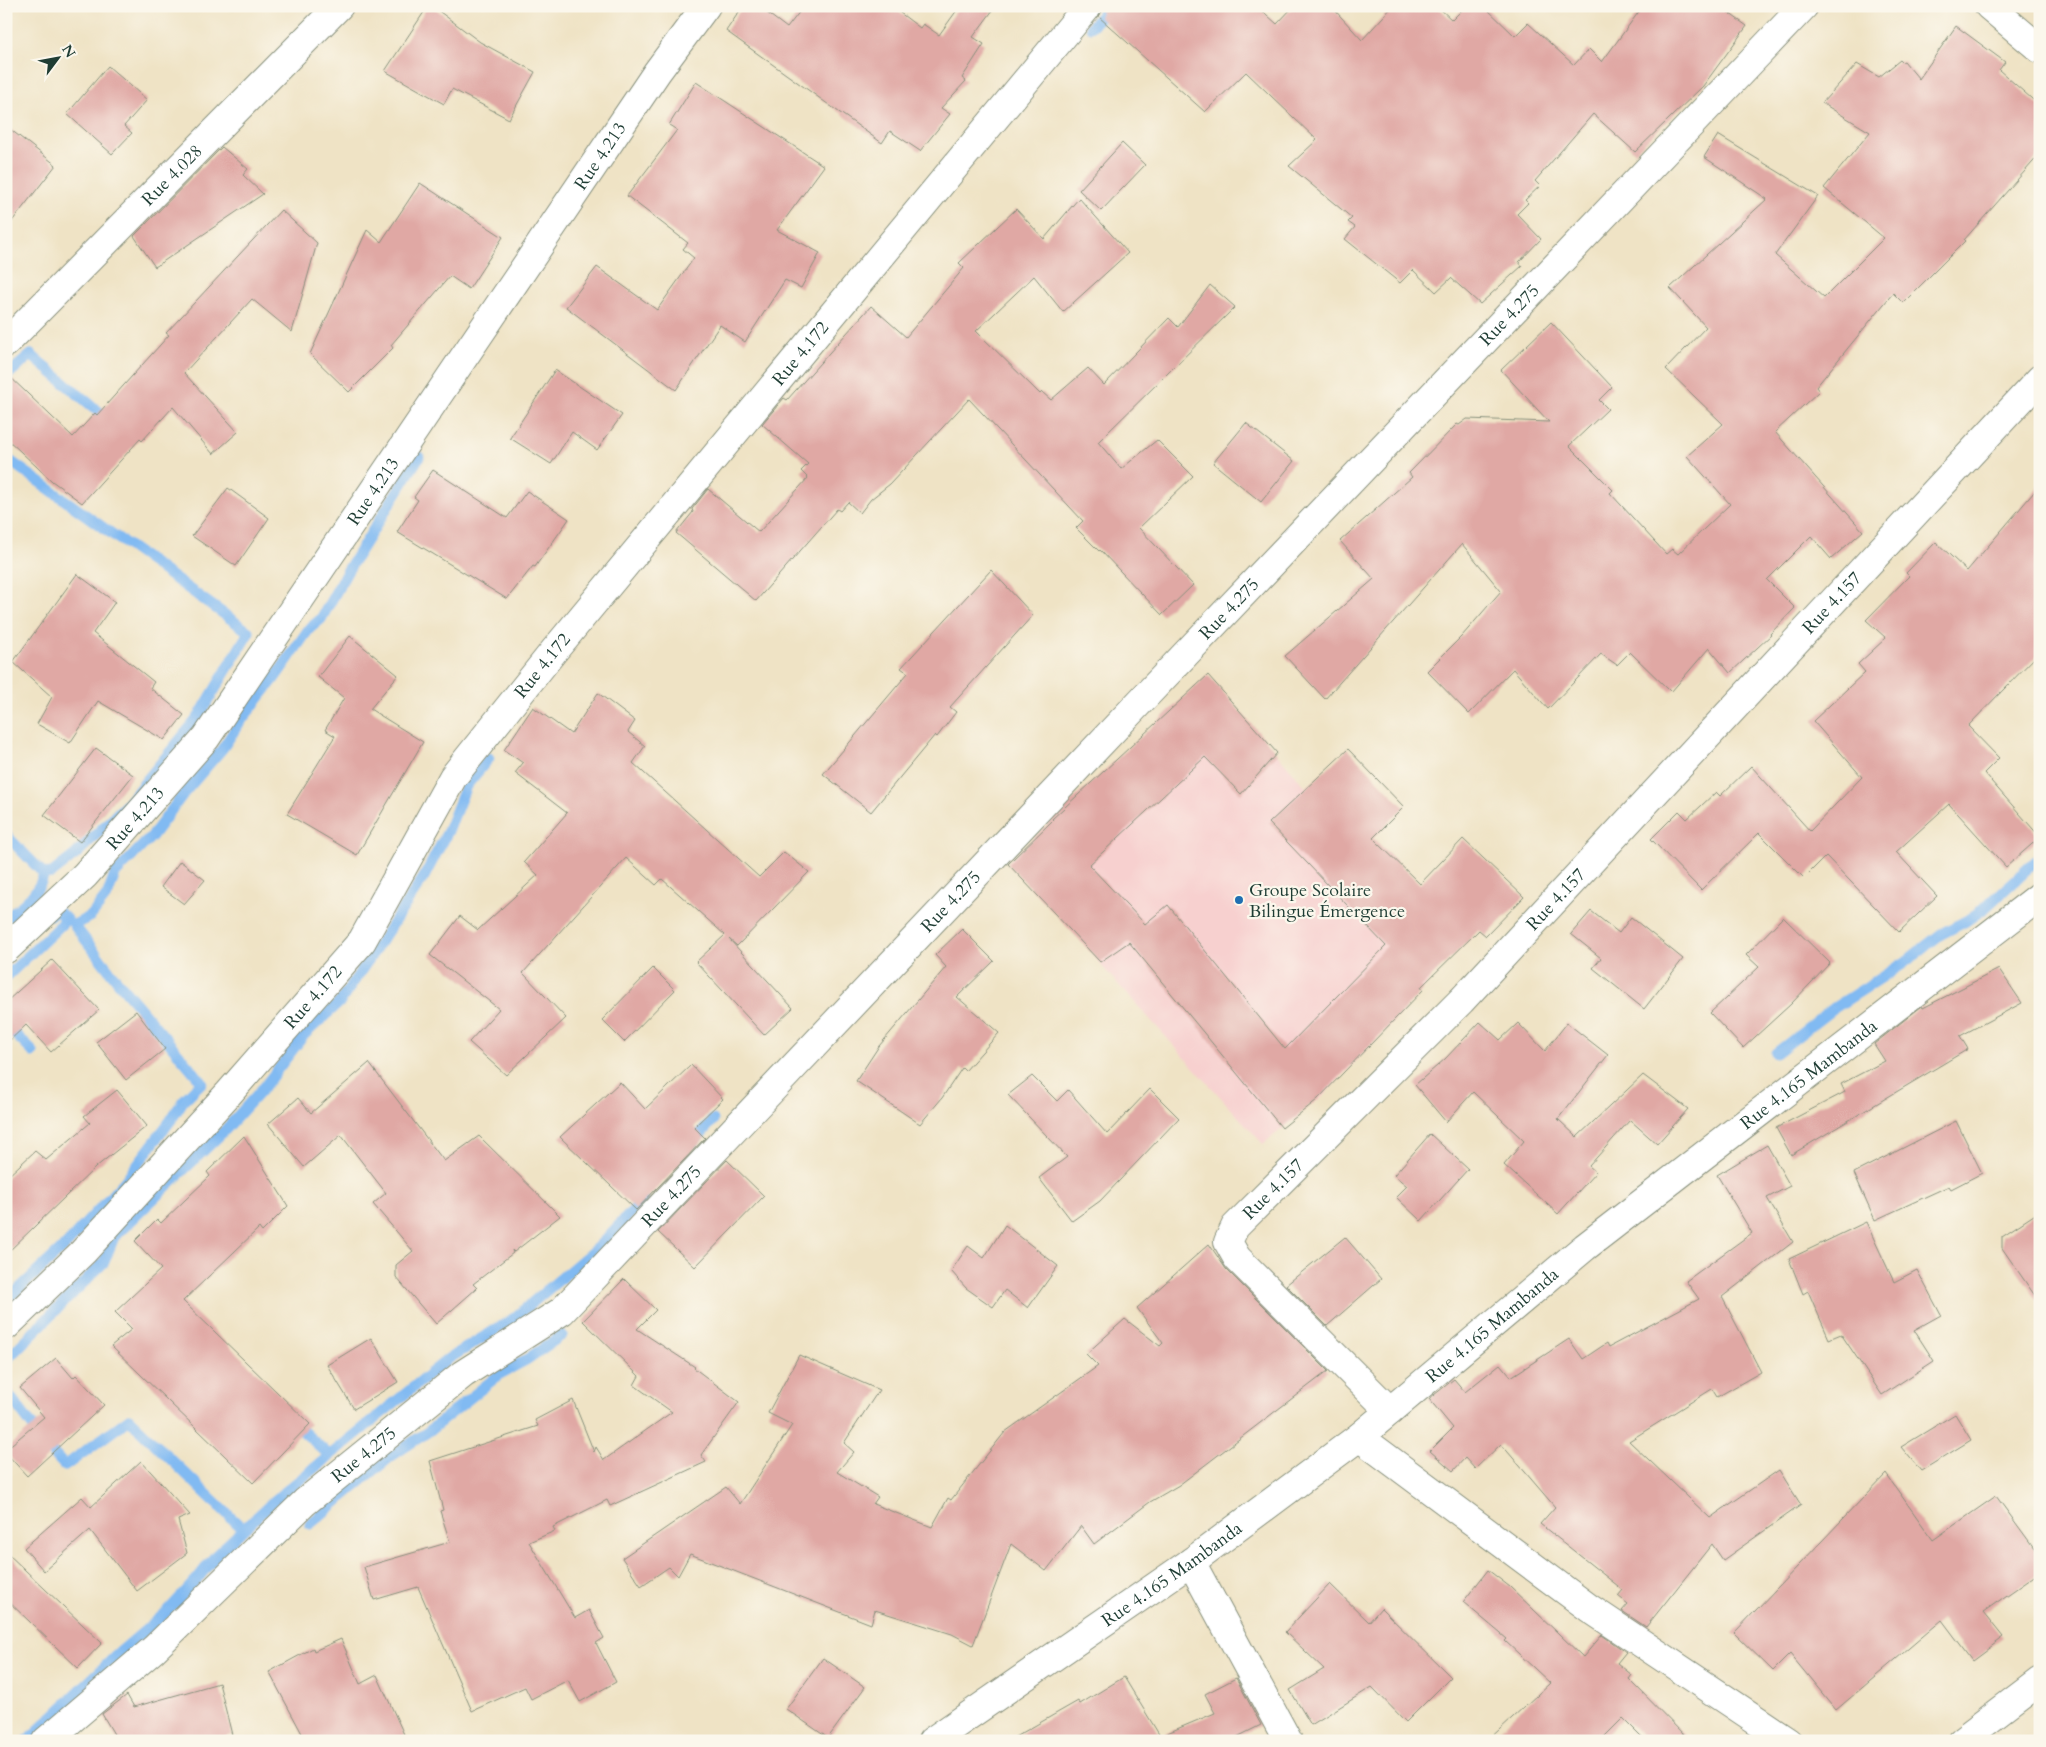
<svg xmlns="http://www.w3.org/2000/svg" width="2046" height="1747" viewBox="0 0 2046 1747" font-family="Cardo,serif">
  <style>
    .built { fill: #f7d0cf }
    .lines { fill: none; stroke-linecap: round; stroke-linejoin: round }
    .stream { stroke: #81baf2; stroke-width: 11 }
    .building { fill: #e0a8a4 }
    .minor-casing { stroke: #87907c; stroke-width: 30 }
    .minor { stroke: #fff; stroke-width: 28 }
    .poi-dot { fill: #1f6fb2; stroke: #fbf7ec; stroke-width: 2 }
    .labels { text-anchor: middle; stroke-width: 4.5; stroke-linejoin: round; paint-order: stroke }
    .street-label { font-size: 18px; fill: #1f3d34; stroke: #fbf7ec }
    .poi-label { font-size: 18px; fill: #1f3d34; stroke: #fbf7ec; text-anchor: start }
  </style>
  <rect width="100%" height="100%" fill="#fbf7ec"/>
  <filter id="ink" filterUnits="userSpaceOnUse"><feTurbulence type="fractalNoise" baseFrequency=".02" numOctaves="2"/><feDisplacementMap in="SourceGraphic" scale="10" xChannelSelector="R" yChannelSelector="G"/><feConvolveMatrix kernelMatrix="1 2 1 2 8 2 1 2 1" color-interpolation-filters="sRGB"/></filter>
  <filter id="wash" filterUnits="userSpaceOnUse"><feTurbulence type="fractalNoise" baseFrequency=".0096" numOctaves="4" result="noise"/><feDisplacementMap in="SourceGraphic" scale="20" xChannelSelector="R" yChannelSelector="G"/><feGaussianBlur stdDeviation="1.12" result="paint"/><feColorMatrix in="noise" values="0 0 0 0 0 0 0 0 0 0 0 0 0 0 0 0 0 1.4 0 .05"/><feComposite in="paint" operator="in"/></filter>
  <g filter="url(#wash)">
    <rect width="100%" height="100%" fill="#efe3c5"/>
    <path class="built" d="M 1208,675 L 1306,787 L 1312,783 L 1386,860 L 1391,856 L 1473,936 L 1431,977 L 1423,990 L 1323,1096 L 1310,1106 L 1308,1104 L 1296,1112 L 1300,1115 L 1263,1144 L 1099,963 L 1088,947 L 1007,863 L 1049,823 L 1052,819 Z"/>
    <g class="lines">
      <path class="stream" d="M 1091,27 L 1109,6
        M 6,376 L 31,355 L 110,421
        M 6,458 L 249,632 L 198,718 L 127,804 L 75,855 L 52,873 L 44,874 L 6,835
        M 6,919 C 22,905 38,895 44,874
        M 6,977 L 67,919 L 56,910 L 50,915
        M 6,1025 L 33,1052
        M 1776,1053 L 1834,1008 L 1904,963 L 1941,934 L 1966,921 L 1985,908 L 2040,857
        M 691,1145 L 713,1120
        M 6,1301 L 67,1244 L 124,1182 L 171,1120 L 183,1101 L 202,1082 L 119,983 L 74,925 L 91,916 L 108,894 L 115,874 L 152,836 L 184,793 L 222,749 L 240,722 L 274,679 L 309,629 L 321,619 L 348,570 L 419,457
        M 6,1360 L 104,1262 L 114,1237 L 226,1129 L 264,1087 L 304,1035 L 340,1002 L 424,877 L 448,831 L 466,786 L 489,758
        M 6,1391 L 52,1452 L 65,1466 L 129,1419 L 243,1529
        M 293,1422 L 329,1455
        M 310,1524 L 390,1457 L 429,1431 L 500,1374 L 526,1360 L 562,1335
        M 64,1737 L 72,1730 L 79,1741
        M 27,1741 L 120,1652 L 167,1612 L 198,1578 L 216,1555 L 274,1501 L 448,1359 L 513,1319 L 598,1247 L 644,1199"/>
    </g>
    <g id="blocks">
      <path class="building" d="M 428,6 L 432,6 L 480,42 L 535,72 L 509,119 L 452,89 L 444,104 L 385,71 Z
        M 743,6 L 758,6 L 787,28 L 804,6 L 891,6 L 920,28 L 923,24 L 939,35 L 960,6 L 996,6 L 973,37 L 984,44 L 962,78 L 966,81 L 941,108 L 950,114 L 920,151 L 890,131 L 882,143 L 726,31 Z
        M 1103,6 L 1257,6 L 1277,24 L 1294,6 L 1331,6 L 1362,40 L 1393,6 L 1437,6 L 1452,20 L 1466,6 L 1484,6 L 1515,36 L 1528,23 L 1574,65 L 1589,49 L 1602,62 L 1643,6 L 1719,6 L 1747,26 L 1703,86 L 1635,152 L 1593,114 L 1535,181 L 1540,186 L 1525,200 L 1528,203 L 1517,214 L 1541,239 L 1519,262 L 1522,266 L 1480,304 L 1451,278 L 1436,292 L 1413,270 L 1400,283 L 1345,239 L 1355,227 L 1348,222 L 1352,218 L 1289,166 L 1317,140 L 1246,72 L 1205,112 L 1099,17 Z
        M 1956,26 L 2005,62 L 1999,70 L 2040,106 L 2040,154 L 1964,240 L 1965,241 L 1903,303 L 1893,293 L 1816,387 L 1819,391 L 1775,432 L 1863,531 L 1831,559 L 1811,536 L 1767,580 L 1795,608 L 1770,634 L 1771,635 L 1730,673 L 1709,648 L 1671,692 L 1630,652 L 1617,665 L 1601,654 L 1548,709 L 1513,669 L 1469,714 L 1427,671 L 1462,636 L 1501,591 L 1462,544 L 1325,699 L 1285,656 L 1374,579 L 1340,541 L 1412,477 L 1409,473 L 1457,424 L 1459,425 L 1467,419 L 1549,422 L 1501,370 L 1551,322 L 1612,387 L 1599,400 L 1608,409 L 1569,446 L 1613,490 L 1610,493 L 1666,554 L 1672,549 L 1678,554 L 1730,504 L 1687,456 L 1723,424 L 1666,369 L 1706,327 L 1670,288 L 1767,199 L 1704,157 L 1718,135 L 1818,196 L 1775,255 L 1824,298 L 1884,238 L 1824,188 L 1870,132 L 1822,103 L 1857,64 L 1879,77 L 1900,60 L 1902,62 L 1904,61 L 1919,79 Z
        M 108,66 L 147,100 L 124,126 L 132,133 L 112,154 L 67,114 Z
        M 696,82 L 824,166 L 777,230 L 820,253 L 801,288 L 785,280 L 745,342 L 720,325 L 676,390 L 566,307 L 597,267 L 657,310 L 694,258 L 683,249 L 688,243 L 627,196 L 677,130 L 669,125 Z
        M 6,126 L 56,165 L 6,229 Z
        M 1122,143 L 1145,165 L 1101,211 L 1079,190 Z
        M 222,147 L 248,169 L 243,175 L 263,194 L 155,267 L 134,236 Z
        M 420,183 L 503,237 L 469,289 L 450,276 L 391,345 L 393,348 L 349,392 L 310,354 L 367,230 L 381,242 Z
        M 1079,198 L 1128,253 L 1063,312 L 1034,276 L 976,331 L 1040,394 L 1042,392 L 1051,400 L 1088,368 L 1104,385 L 1169,318 L 1178,327 L 1210,285 L 1235,307 L 1098,442 L 1121,469 L 1157,440 L 1193,476 L 1139,528 L 1193,585 L 1162,615 L 1100,550 L 1099,551 L 1076,528 L 1083,521 L 969,399 L 890,484 L 871,499 L 860,513 L 848,502 L 840,511 L 837,509 L 756,601 L 676,533 L 693,512 L 692,509 L 708,489 L 759,532 L 808,478 L 801,471 L 808,464 L 762,424 L 784,398 L 787,400 L 871,306 L 906,337 L 964,268 L 959,263 L 1016,209 L 1044,239 Z
        M 281,210 L 317,243 L 292,332 L 252,299 L 184,373 L 238,432 L 213,454 L 173,407 L 142,441 L 140,439 L 82,503 L 52,481 L 6,438 L 6,373 L 73,437 L 95,413 L 97,415 L 169,335 L 166,333 Z
        M 555,370 L 622,415 L 597,450 L 572,432 L 551,464 L 510,438 Z
        M 1246,423 L 1294,461 L 1261,502 L 1213,463 Z
        M 433,470 L 507,518 L 527,491 L 569,519 L 535,567 L 533,566 L 507,599 L 397,532 L 418,500 L 414,497 Z
        M 2040,485 L 2040,652 L 1968,726 L 1999,758 L 1984,773 L 2040,837 L 2006,867 L 1949,804 L 1896,852 L 1937,896 L 1899,932 L 1826,856 L 1804,878 L 1759,833 L 1701,890 L 1651,839 L 1679,811 L 1687,819 L 1716,792 L 1720,796 L 1751,766 L 1810,831 L 1862,777 L 1813,721 L 1865,672 L 1858,664 L 1886,638 L 1866,620 L 1909,576 L 1906,573 L 1936,542 L 1967,571 Z
        M 228,488 L 269,518 L 236,566 L 192,536 Z
        M 991,570 L 1033,615 L 950,707 L 956,712 L 937,737 L 935,735 L 871,812 L 823,774 L 908,673 L 901,668 Z
        M 77,574 L 115,602 L 93,633 L 154,682 L 150,688 L 184,715 L 164,740 L 98,701 L 70,743 L 37,724 L 52,697 L 13,662 Z
        M 350,636 L 398,675 L 370,709 L 423,742 L 357,855 L 287,814 L 335,736 L 325,730 L 344,698 L 318,677 Z
        M 1208,675 L 1277,753 L 1241,794 L 1205,757 L 1089,865 L 1145,924 L 1168,905 L 1285,1049 L 1386,946 L 1269,823 L 1348,749 L 1404,807 L 1373,838 L 1420,884 L 1463,839 L 1524,897 L 1486,936 L 1479,930 L 1421,987 L 1423,990 L 1317,1100 L 1282,1128 L 1129,942 L 1100,962 L 1008,864 L 1053,820 L 1052,819 Z
        M 598,693 L 635,721 L 628,732 L 645,746 L 633,763 L 759,877 L 784,852 L 809,872 L 737,946 L 729,939 L 793,1008 L 764,1035 L 696,962 L 725,935 L 662,879 L 656,885 L 626,858 L 523,973 L 566,1018 L 506,1075 L 469,1042 L 499,1009 L 430,955 L 460,916 L 478,930 L 538,875 L 524,862 L 567,813 L 515,773 L 523,763 L 504,750 L 533,707 L 571,734 Z
        M 96,748 L 133,775 L 80,842 L 44,815 Z
        M 180,861 L 205,880 L 184,904 L 161,887 Z
        M 1591,911 L 1619,933 L 1631,917 L 1683,959 L 1644,1009 L 1593,968 L 1601,958 L 1571,934 Z
        M 1783,917 L 1830,963 L 1791,1004 L 1743,1048 L 1710,1013 L 1759,967 L 1746,955 Z
        M 962,929 L 994,961 L 957,997 L 999,1033 L 965,1071 L 962,1068 L 942,1098 L 920,1124 L 856,1081 L 879,1046 L 946,967 L 935,955 Z
        M 52,960 L 99,1010 L 51,1052 L 26,1025 L 6,1044 L 6,1002 Z
        M 653,968 L 675,990 L 624,1042 L 602,1020 Z
        M 1999,969 L 2022,1003 L 1960,1036 L 1968,1049 L 1791,1155 L 1776,1128 L 1845,1092 L 1841,1084 L 1885,1061 L 1874,1044 L 1922,1006 L 1923,1008 Z
        M 136,1011 L 165,1049 L 126,1080 L 96,1042 Z
        M 1480,1022 L 1500,1040 L 1518,1023 L 1545,1051 L 1567,1023 L 1608,1055 L 1558,1119 L 1577,1137 L 1643,1075 L 1688,1109 L 1657,1144 L 1630,1120 L 1589,1166 L 1596,1172 L 1558,1214 L 1504,1165 L 1524,1141 L 1473,1092 L 1446,1122 L 1415,1085 L 1445,1059 Z
        M 369,1063 L 444,1161 L 479,1136 L 560,1216 L 514,1252 L 512,1250 L 513,1253 L 473,1284 L 477,1288 L 436,1324 L 396,1277 L 396,1265 L 413,1251 L 373,1204 L 386,1193 L 341,1135 L 304,1167 L 268,1124 L 298,1098 L 311,1113 Z
        M 691,1065 L 723,1099 L 694,1127 L 705,1138 L 636,1210 L 560,1137 L 620,1082 L 645,1109 Z
        M 1032,1076 L 1057,1101 L 1068,1090 L 1107,1134 L 1150,1089 L 1179,1118 L 1100,1201 L 1072,1221 L 1039,1178 L 1067,1157 L 1008,1095 Z
        M 117,1090 L 147,1126 L 96,1167 L 6,1254 L 6,1178 L 35,1151 L 46,1160 L 90,1123 L 84,1116 Z
        M 1956,1121 L 1982,1173 L 1951,1189 L 1949,1186 L 1875,1220 L 1854,1173 Z
        M 1430,1134 L 1468,1169 L 1421,1221 L 1396,1197 L 1407,1186 L 1394,1175 Z
        M 244,1136 L 288,1206 L 262,1232 L 259,1228 L 183,1301 L 310,1424 L 253,1483 L 111,1346 L 132,1329 L 115,1312 L 161,1269 L 135,1241 L 157,1219 L 161,1223 L 210,1176 L 207,1172 Z
        M 1767,1145 L 1790,1186 L 1767,1198 L 1793,1242 L 1722,1297 L 1761,1372 L 1717,1397 L 1712,1389 L 1629,1441 L 1710,1518 L 1779,1470 L 1801,1505 L 1723,1560 L 1712,1544 L 1646,1627 L 1622,1611 L 1628,1604 L 1618,1596 L 1623,1590 L 1540,1524 L 1555,1507 L 1501,1444 L 1475,1469 L 1465,1458 L 1453,1471 L 1430,1451 L 1453,1428 L 1429,1399 L 1454,1379 L 1465,1392 L 1500,1364 L 1511,1377 L 1569,1339 L 1583,1359 L 1607,1343 L 1609,1347 L 1699,1299 L 1686,1281 L 1752,1233 L 1717,1175 Z
        M 727,1160 L 764,1196 L 695,1267 L 658,1232 Z
        M 2040,1211 L 2040,1303 L 2002,1248 L 2002,1236 Z
        M 1866,1222 L 1894,1282 L 1917,1270 L 1941,1315 L 1914,1330 L 1934,1361 L 1882,1395 L 1841,1334 L 1829,1339 L 1808,1291 L 1803,1294 L 1789,1259 Z
        M 1005,1225 L 1058,1266 L 1028,1308 L 1005,1290 L 993,1307 L 966,1288 L 951,1271 L 968,1246 L 984,1258 Z
        M 1345,1237 L 1381,1279 L 1327,1326 L 1286,1285 Z
        M 1209,1244 L 1226,1269 L 1328,1371 L 1179,1485 L 1150,1502 L 1094,1544 L 1081,1526 L 1046,1571 L 1011,1544 L 973,1645 L 952,1634 L 875,1610 L 871,1624 L 690,1554 L 678,1576 L 669,1567 L 641,1586 L 622,1558 L 726,1487 L 740,1504 L 792,1425 L 768,1413 L 799,1355 L 879,1390 L 844,1443 L 854,1452 L 837,1472 L 878,1497 L 873,1504 L 932,1527 L 948,1498 L 951,1500 L 1005,1432 L 1098,1366 L 1086,1354 L 1125,1319 L 1160,1346 L 1163,1343 L 1137,1308 Z
        M 624,1279 L 656,1310 L 637,1329 L 695,1367 L 694,1368 L 739,1402 L 701,1455 L 706,1462 L 610,1506 L 607,1500 L 553,1527 L 555,1531 L 529,1542 L 575,1618 L 589,1610 L 604,1638 L 596,1643 L 616,1682 L 580,1702 L 568,1680 L 531,1699 L 525,1687 L 472,1711 L 418,1587 L 374,1600 L 364,1567 L 450,1542 L 440,1511 L 443,1510 L 430,1461 L 538,1426 L 535,1420 L 573,1400 L 594,1452 L 596,1447 L 604,1460 L 672,1412 L 634,1385 L 639,1376 L 583,1321 Z
        M 371,1338 L 398,1382 L 354,1409 L 327,1365 Z
        M 56,1358 L 73,1378 L 76,1375 L 104,1405 L 27,1476 L 6,1453 L 6,1449 L 44,1417 L 20,1388 Z
        M 1955,1414 L 1971,1440 L 1921,1471 L 1901,1447 Z
        M 141,1461 L 190,1515 L 178,1520 L 187,1553 L 137,1591 L 90,1530 L 44,1571 L 24,1548 L 82,1497 L 91,1507 Z
        M 1886,1474 L 1933,1540 L 1996,1496 L 2040,1556 L 2040,1572 L 1983,1612 L 2003,1637 L 1972,1660 L 1942,1620 L 1836,1710 L 1790,1654 L 1773,1671 L 1734,1633 Z
        M 6,1552 L 102,1643 L 78,1668 L 6,1599 Z
        M 1488,1570 L 1510,1587 L 1583,1657 L 1602,1635 L 1626,1652 L 1617,1663 L 1632,1675 L 1629,1679 L 1690,1741 L 1646,1741 L 1623,1718 L 1600,1741 L 1487,1741 L 1550,1683 L 1505,1641 L 1507,1639 L 1463,1602 Z
        M 1330,1584 L 1369,1622 L 1381,1608 L 1451,1677 L 1406,1722 L 1372,1687 L 1311,1725 L 1290,1690 L 1324,1669 L 1285,1632 Z
        M 341,1639 L 360,1684 L 377,1675 L 407,1741 L 306,1741 L 269,1672 L 313,1648 L 314,1651 Z
        M 823,1658 L 865,1687 L 828,1738 L 786,1709 Z
        M 1124,1677 L 1160,1736 L 1215,1713 L 1205,1694 L 1236,1678 L 1261,1725 L 1229,1741 L 1008,1741 L 1078,1701 L 1080,1704 Z
        M 219,1683 L 232,1735 L 210,1741 L 118,1741 L 102,1714 L 127,1695 L 134,1707 Z"/>
    </g>
  </g>
  <g filter="url(#ink)">
    <use href="#blocks" fill-opacity="0" stroke="#87907c" stroke-width="1"/>
    <g class="lines">
      <defs>
        <g id="minor">
          <path d="M 1989,6 L 2040,49"/>
          <path id="s1" d="M 6,343 L 339,6"/>
          <path id="s2" d="M 6,949 L 85,875 L 206,738 L 657,72 L 706,6"/>
          <path id="s3" d="M 6,1326 L 83,1252 L 229,1093 L 362,941 L 453,777 L 553,652 L 1088,6"/>
          <path id="s4" d="M 1390,1411 L 1237,1258 L 1228,1242 L 1235,1227 L 1461,1001 L 2040,379"/>
          <path d="M 1359,1437 L 1589,1608 L 1788,1741"/>
          <path d="M 1191,1562 L 1288,1741"/>
          <path id="s5" d="M 46,1741 L 154,1649 L 305,1502 L 463,1374 L 562,1311 L 1137,705 L 1804,6"/>
          <path id="s6" d="M 932,1741 L 1191,1562 L 1359,1437 L 1585,1247 L 2040,896"/>
          <path d="M 1961,1741 L 2040,1681"/>
        </g>
      </defs>
      <use href="#minor" class="minor-casing"/>
      <use href="#minor" class="minor"/>
    </g>
  </g>
  <circle class="poi-dot" cx="1239" cy="900" r="5"/>
  <g class="labels">
    <g class="street-label">
      <text dy="6" stroke="none"><textPath href="#s2" startOffset="994">Rue 4.213</textPath></text>
      <text dy="6" stroke="none"><textPath href="#s1" startOffset="236">Rue 4.028</textPath></text>
      <text dy="6" stroke="none"><textPath href="#s5" startOffset="2048">Rue 4.275</textPath></text>
      <text dy="6" stroke="none"><textPath href="#s3" startOffset="1260">Rue 4.172</textPath></text>
      <text dy="6" stroke="none"><textPath href="#s2" startOffset="589">Rue 4.213</textPath></text>
      <text dy="6" stroke="none"><textPath href="#s4" startOffset="1115">Rue 4.157</textPath></text>
      <text dy="6" stroke="none"><textPath href="#s5" startOffset="1642">Rue 4.275</textPath></text>
      <text dy="6" stroke="none"><textPath href="#s3" startOffset="855">Rue 4.172</textPath></text>
      <text dy="6" stroke="none"><textPath href="#s2" startOffset="184">Rue 4.213</textPath></text>
      <text dy="6" stroke="none"><textPath href="#s4" startOffset="710">Rue 4.157</textPath></text>
      <text dy="6" stroke="none"><textPath href="#s5" startOffset="1238">Rue 4.275</textPath></text>
      <text dy="6" stroke="none"><textPath href="#s3" startOffset="450">Rue 4.172</textPath></text>
      <text dy="6" stroke="none"><textPath href="#s6" startOffset="1102">Rue 4.165 Mambanda</textPath></text>
      <text dy="6" stroke="none"><textPath href="#s4" startOffset="305">Rue 4.157</textPath></text>
      <text dy="6" stroke="none"><textPath href="#s5" startOffset="832">Rue 4.275</textPath></text>
      <text dy="6" stroke="none"><textPath href="#s6" startOffset="698">Rue 4.165 Mambanda</textPath></text>
      <text dy="6" stroke="none"><textPath href="#s5" startOffset="428">Rue 4.275</textPath></text>
      <text dy="6" stroke="none"><textPath href="#s6" startOffset="292">Rue 4.165 Mambanda</textPath></text>
    </g>
    <g class="poi-label">
      <text x="1249" y="896">Groupe Scolaire<tspan x="1249" dy="21">Bilingue Émergence</tspan></text>
    </g>
  </g>
  <rect width="2046" height="1747" fill="none" stroke="#fbf7ec" stroke-width="25"/>
  <g transform="translate(58 58) rotate(58)" stroke="#fbf7ec" stroke-width="4" paint-order="stroke">
  <path d="M0-4L9 19L0 12L-9 19Z" fill="#1f3d34"/>
  <text y="-8" font-size="14" font-weight="bold" text-anchor="middle" fill="#1f3d34">N</text>
  </g>
</svg>
